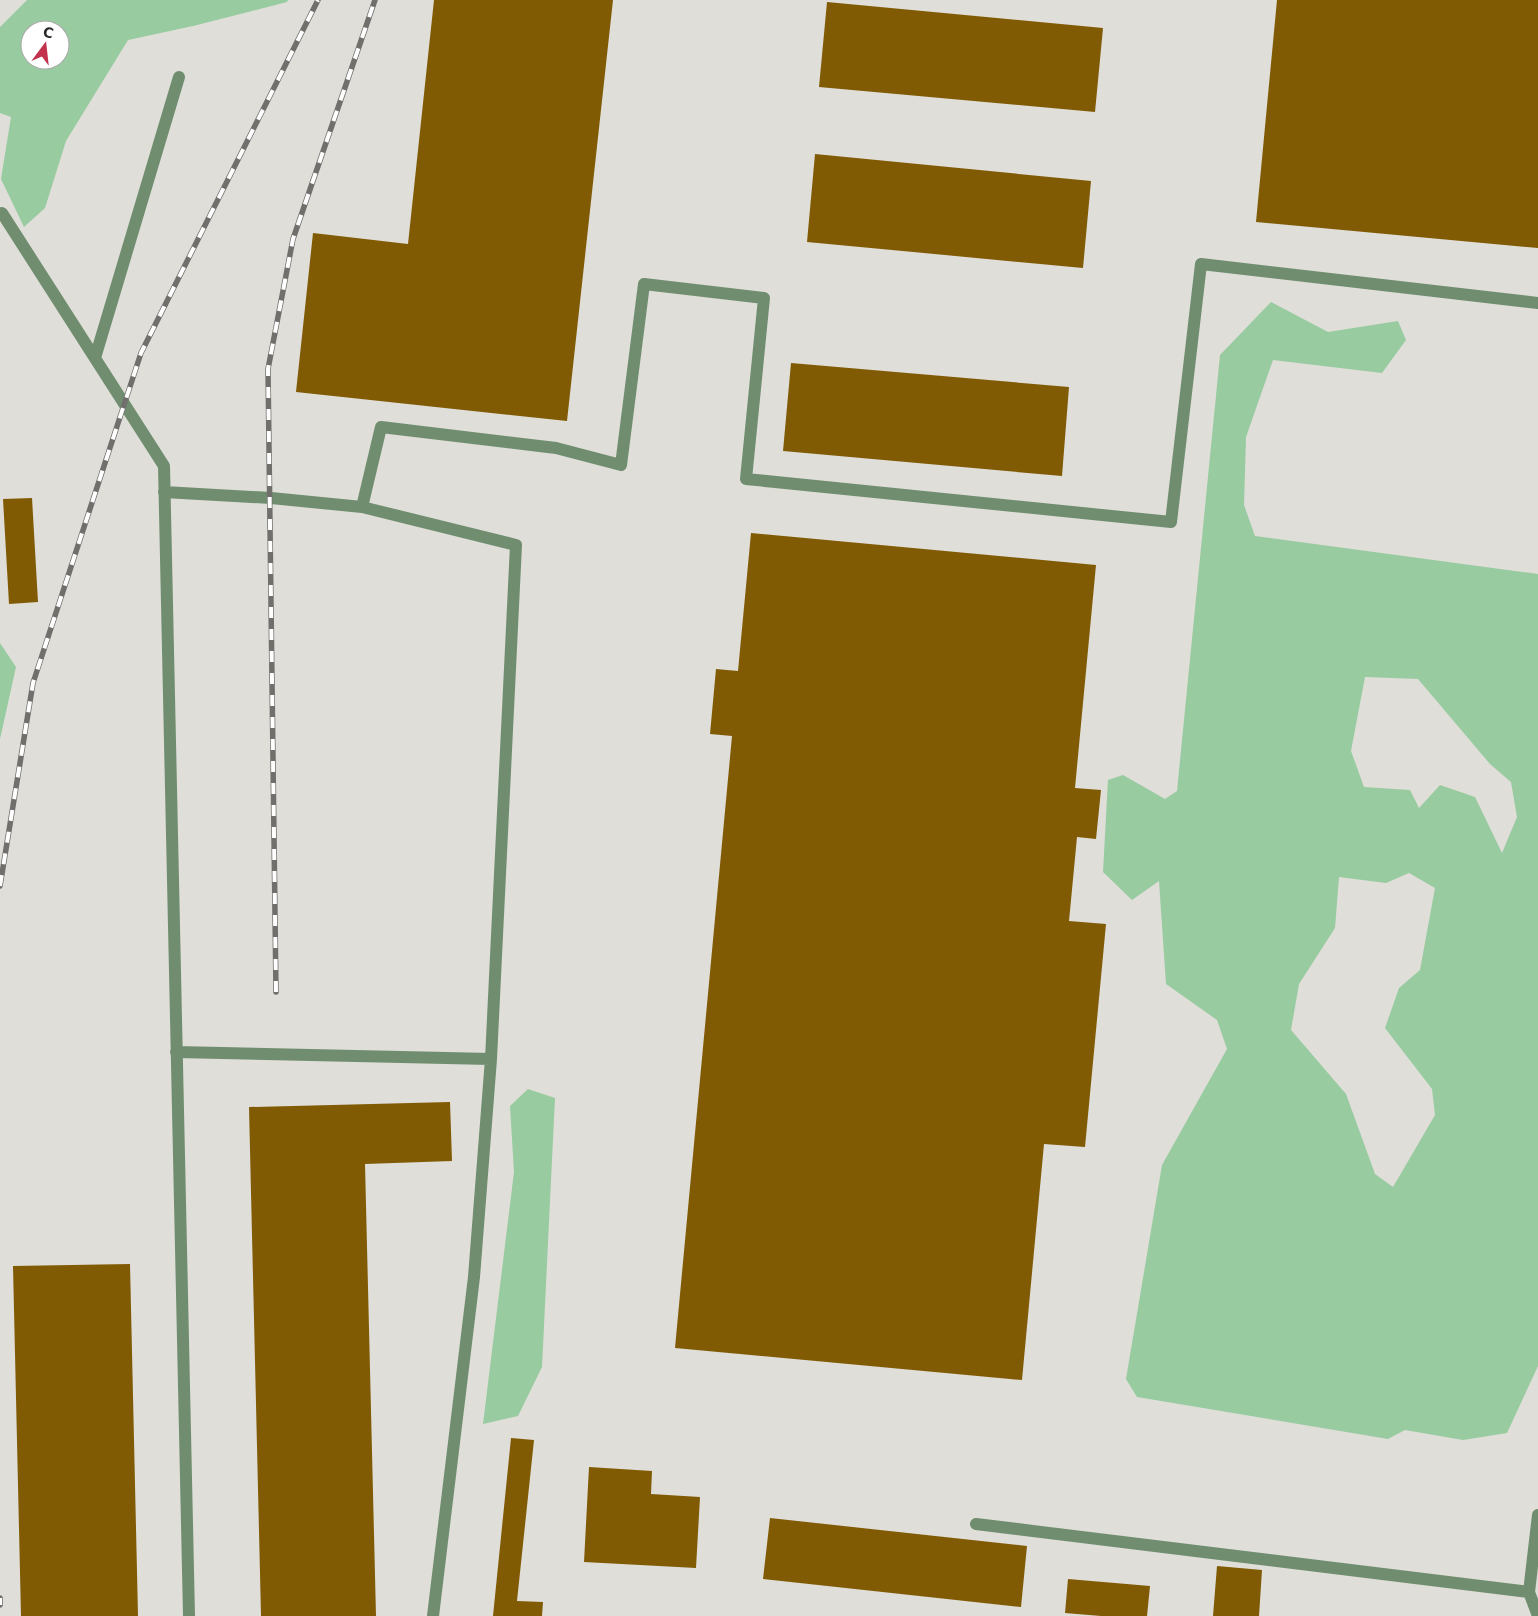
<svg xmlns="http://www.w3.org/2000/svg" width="1538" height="1616" viewBox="0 0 1538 1616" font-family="'DejaVu Sans',sans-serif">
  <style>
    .green { fill: #98cb9f; fill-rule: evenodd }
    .building { fill: #815a04 }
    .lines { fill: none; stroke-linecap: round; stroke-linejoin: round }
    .minor { stroke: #708e6f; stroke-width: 12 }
    .rail-casing { stroke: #706f6c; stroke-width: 5.5 }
    .rail { stroke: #fff; stroke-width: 4; stroke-dasharray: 11; stroke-linecap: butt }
  </style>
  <rect width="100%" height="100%" fill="#dfded9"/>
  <path class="green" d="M 27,0 L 288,0 L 287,2 L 193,26 L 128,40 L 66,141 L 45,208 L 24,227 L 1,179 L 11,117 L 0,113 L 0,27 ZM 30,30 L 60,30 L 60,60 L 30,60 Z
    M 1271,302 L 1328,332 L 1398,321 L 1406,340 L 1382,373 L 1273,360 L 1246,437 L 1244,505 L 1255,536 L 1538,574 L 1538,1366 L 1507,1433 L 1463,1440 L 1405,1430 L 1388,1439 L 1137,1397 L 1126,1379 L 1162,1165 L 1227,1049 L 1217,1020 L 1166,984 L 1159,881 L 1132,900 L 1103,872 L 1108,780 L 1123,775 L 1165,799 L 1177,791 L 1220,355 ZM 1365,677 L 1418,679 L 1490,764 L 1511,782 L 1517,817 L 1502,853 L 1475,797 L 1440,785 L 1419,808 L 1410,790 L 1364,787 L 1351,751 ZM 1409,873 L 1435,888 L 1420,970 L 1399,988 L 1385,1028 L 1432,1089 L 1435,1115 L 1393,1187 L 1375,1174 L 1346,1094 L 1291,1030 L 1299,984 L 1335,928 L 1339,877 L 1386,883 Z
    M 0,643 L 16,667 L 0,739 Z
    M 528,1089 L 555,1098 L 542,1367 L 518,1416 L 483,1424 L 514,1172 L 510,1106 Z"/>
  <path class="building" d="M 434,0 L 613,0 L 567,421 L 296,392 L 313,233 L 408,244 Z
    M 1277,0 L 1538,0 L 1538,248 L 1256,222 Z
    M 827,2 L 1103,28 L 1095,112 L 819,87 Z
    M 815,154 L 1091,181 L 1083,268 L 807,242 Z
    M 791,363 L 1069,387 L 1062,476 L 783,451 Z
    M 32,498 L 38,602 L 9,604 L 3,499 Z
    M 751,533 L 1096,565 L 1075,788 L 1101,790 L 1096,839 L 1077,837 L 1069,921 L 1106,924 L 1085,1147 L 1044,1144 L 1022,1380 L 675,1348 L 732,736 L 710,734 L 716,669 L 738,671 Z
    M 450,1102 L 452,1161 L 365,1164 L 376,1616 L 261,1616 L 249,1107 Z
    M 130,1264 L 138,1616 L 21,1616 L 13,1266 Z
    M 511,1438 L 534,1440 L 517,1601 L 543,1602 L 542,1616 L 493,1616 Z
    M 589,1467 L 652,1471 L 651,1494 L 700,1497 L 696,1568 L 584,1562 Z
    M 770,1518 L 1027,1546 L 1021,1607 L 763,1579 Z
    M 1217,1566 L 1262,1570 L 1259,1616 L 1213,1616 Z
    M 1068,1579 L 1150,1586 L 1147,1616 L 1101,1616 L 1065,1613 Z"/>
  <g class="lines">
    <path class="minor" d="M 2,213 L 164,466 L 189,1616
      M 95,358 L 179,77
      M 164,492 L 271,498 L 362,507 L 516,545 L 491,1059 L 176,1052
      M 362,507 L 381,427 L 556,448 L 621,465 L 644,284 L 764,298 L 746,479 L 1171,522 L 1201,264 L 1538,303
      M 976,1524 L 1529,1592 L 1538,1616
      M 1529,1592 L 1538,1515
      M 433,1616 L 474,1277 L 491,1059"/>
    <defs>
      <path id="rail" d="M 0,886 L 33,683 L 141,353 L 318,0
        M 276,992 L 268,369 L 293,239 L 375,0
        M 0,1598 L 0,1605"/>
    </defs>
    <use href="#rail" class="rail-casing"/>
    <use href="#rail" class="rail"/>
  </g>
  <g transform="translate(45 45) rotate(15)"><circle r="24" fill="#ffffff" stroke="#aaaaa9"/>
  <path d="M0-4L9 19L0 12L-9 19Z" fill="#c2324c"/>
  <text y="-8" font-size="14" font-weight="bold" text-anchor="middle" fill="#2b2a28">С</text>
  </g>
</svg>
